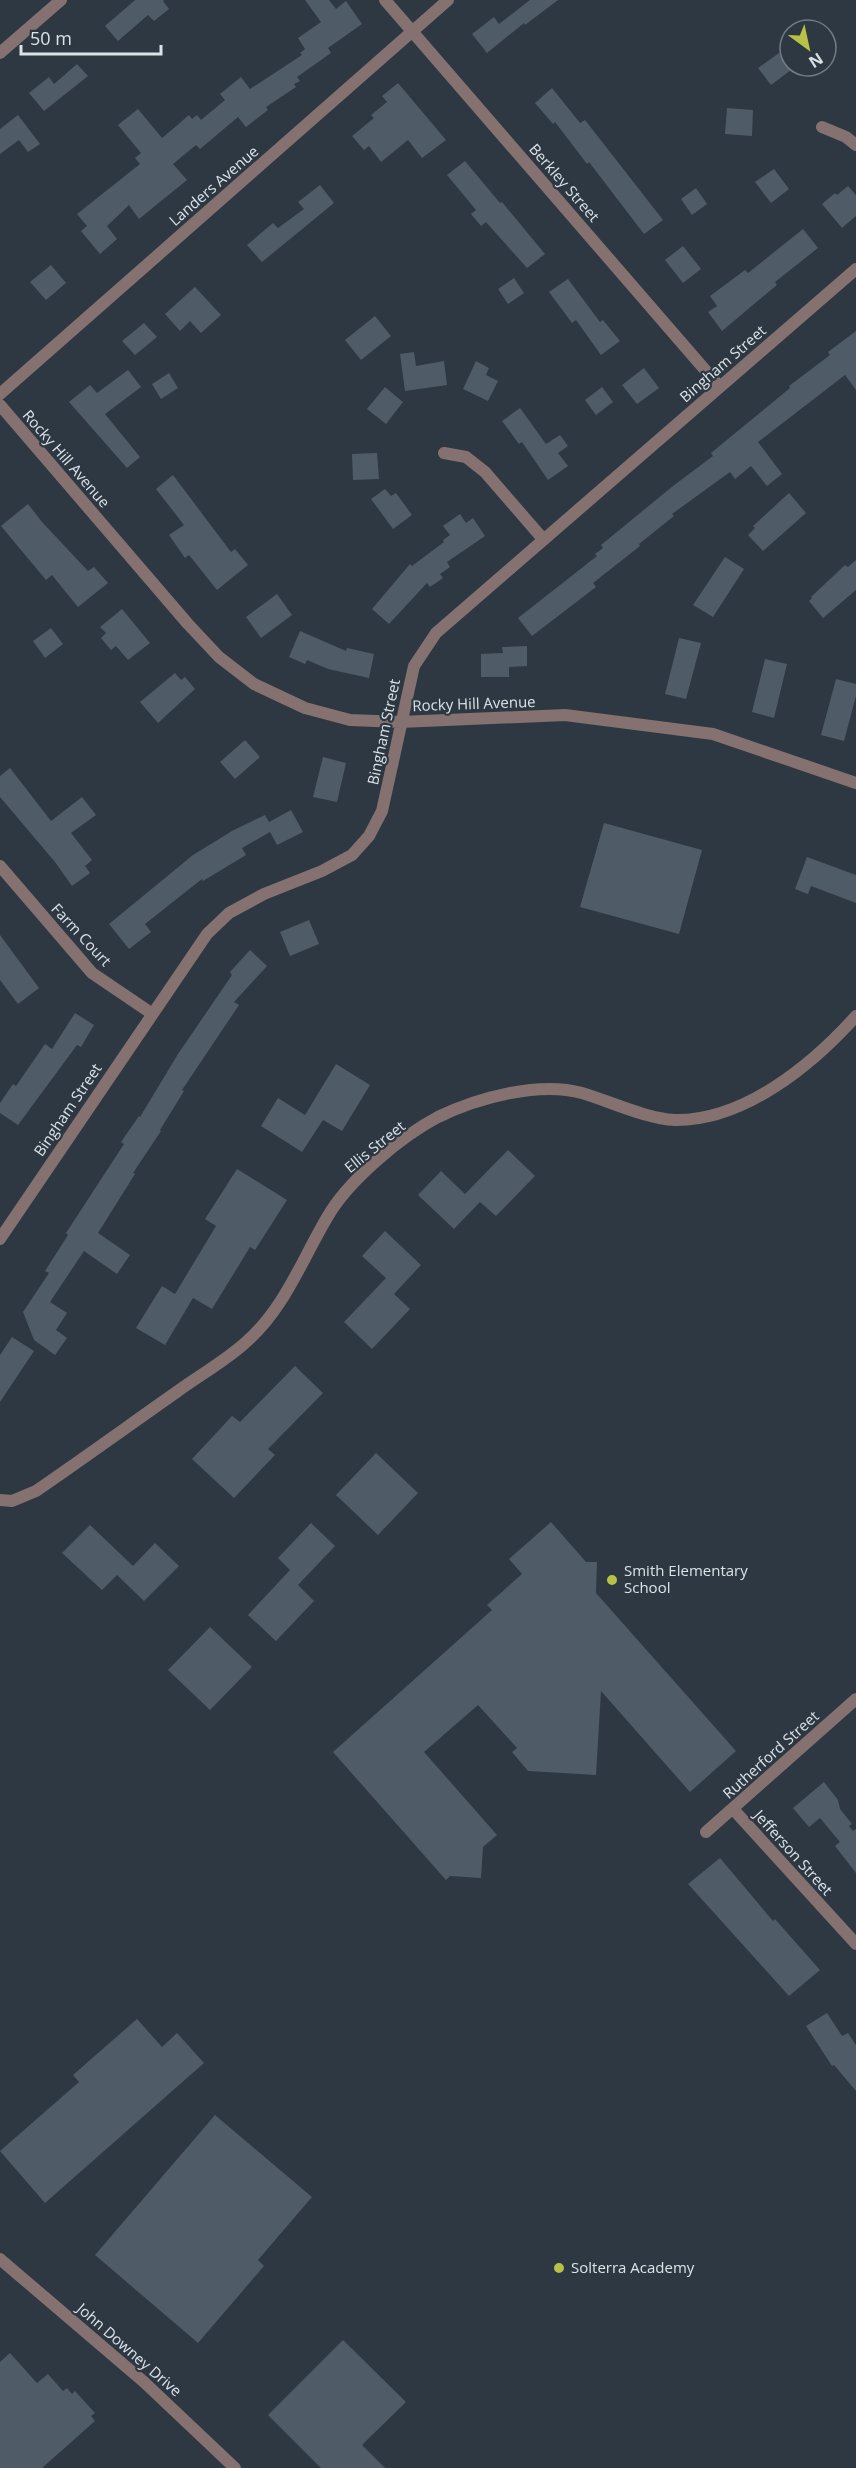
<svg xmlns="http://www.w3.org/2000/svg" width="856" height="2468" viewBox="0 0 856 2468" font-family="'Open Sans',sans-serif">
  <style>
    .building { fill: #4f5b66 }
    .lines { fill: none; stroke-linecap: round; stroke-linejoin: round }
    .minor { stroke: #85716f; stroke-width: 12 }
    .tertiary { stroke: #85716f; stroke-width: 12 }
    .poi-dot { fill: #b9c046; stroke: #2d3842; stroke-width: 2 }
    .labels { text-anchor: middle; stroke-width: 4.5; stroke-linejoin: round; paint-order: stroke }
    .street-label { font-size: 15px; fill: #dbe2e8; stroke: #2d3842 }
    .poi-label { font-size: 15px; fill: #dbe2e8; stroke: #2d3842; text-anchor: start }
  </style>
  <rect width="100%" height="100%" fill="#2d3842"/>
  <path class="building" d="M 135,0 L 164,0 L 163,1 L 169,9 L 154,21 L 148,15 L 118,41 L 105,26 Z
    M 305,0 L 329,0 L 336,9 L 346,1 L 362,24 L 328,48 L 331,53 L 297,77 L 300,81 L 294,84 L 296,87 L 266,107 L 268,110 L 246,127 L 238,117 L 200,149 L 196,145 L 173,164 L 187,180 L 139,219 L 129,205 L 107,226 L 117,239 L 100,254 L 81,231 L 87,226 L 77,214 L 140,164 L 135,158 L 141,153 L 118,125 L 138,109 L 162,138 L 189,115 L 192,119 L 197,115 L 201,120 L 225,100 L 220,94 L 241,77 L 250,89 L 302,55 L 300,53 L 305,49 L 298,38 L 321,22 Z
    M 530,0 L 558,0 L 525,25 L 524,23 L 487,53 L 472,34 L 494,17 L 499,24 Z
    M 779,53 L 791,70 L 771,85 L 758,68 Z
    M 77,64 L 88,76 L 44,111 L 29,93 L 49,77 L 54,84 Z
    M 398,83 L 446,140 L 422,158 L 408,140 L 381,162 L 369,146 L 364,150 L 352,136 L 374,118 L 371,115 L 387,102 L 382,96 Z
    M 552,88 L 580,123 L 585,120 L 663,220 L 644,234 L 589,162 L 587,164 L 555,122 L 553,124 L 535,103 Z
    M 727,108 L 753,110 L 752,136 L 725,134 Z
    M 18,115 L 40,144 L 28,152 L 19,140 L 0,154 L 0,129 Z
    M 465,161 L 500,203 L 502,202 L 545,254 L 527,268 L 486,222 L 481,226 L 471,214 L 476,210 L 447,175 Z
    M 774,169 L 789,189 L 771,203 L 755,182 Z
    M 320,185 L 334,203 L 262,262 L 247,245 L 273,223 L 278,228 L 304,209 L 298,202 Z
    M 848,186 L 856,195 L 856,216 L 842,228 L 822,204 L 835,193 L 837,195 Z
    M 696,188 L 707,204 L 692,215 L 681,199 Z
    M 803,229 L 818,248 L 775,282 L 777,285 L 722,331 L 708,312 L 717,306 L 710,296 L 745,270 L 748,273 Z
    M 683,246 L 701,269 L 683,283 L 665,260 Z
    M 51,265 L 66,283 L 46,300 L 30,282 Z
    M 514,278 L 524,293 L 508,304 L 498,289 Z
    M 568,279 L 600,322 L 603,320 L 620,341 L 601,355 L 576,320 L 572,323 L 549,292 Z
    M 195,287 L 221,315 L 201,333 L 190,321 L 180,331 L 165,314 Z
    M 375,316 L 391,336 L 361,360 L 345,340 Z
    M 144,323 L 157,337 L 135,355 L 122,341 Z
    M 856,331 L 856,390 L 845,375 L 758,442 L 782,474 L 767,486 L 751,466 L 735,479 L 730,472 L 672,514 L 674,516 L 639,544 L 640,546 L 593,583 L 596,587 L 532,636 L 518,618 L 597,556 L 595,554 L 603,548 L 601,545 L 673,486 L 713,456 L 711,453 L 790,388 L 789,386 L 830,355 L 828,352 Z
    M 414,352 L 416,366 L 444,361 L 447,385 L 405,391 L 400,354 Z
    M 476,361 L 489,368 L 486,375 L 498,381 L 488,401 L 463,389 Z
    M 644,368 L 659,388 L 637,404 L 622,385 Z
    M 128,370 L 141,387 L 105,414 L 140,457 L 127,468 L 69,402 L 90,385 L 97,393 Z
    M 169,373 L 178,388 L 161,399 L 152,384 Z
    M 385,387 L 403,402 L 386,424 L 367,409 Z
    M 602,387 L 613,402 L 596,415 L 585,400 Z
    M 520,408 L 546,444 L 560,435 L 568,446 L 558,453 L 568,466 L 548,480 L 522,442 L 519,444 L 502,421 Z
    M 377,453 L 379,479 L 353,480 L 352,454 Z
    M 173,475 L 231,552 L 235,549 L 248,565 L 217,590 L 189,555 L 185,558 L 169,535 L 184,525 L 156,489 Z
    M 385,489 L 391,496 L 396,493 L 412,515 L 393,529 L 371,499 Z
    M 789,493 L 806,513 L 763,551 L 748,535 L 755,528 L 753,526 Z
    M 28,504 L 42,522 L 88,571 L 94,567 L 108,583 L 78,607 L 52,575 L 46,580 L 1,526 Z
    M 460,514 L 466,523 L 473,518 L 485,536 L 447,562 L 450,567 L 440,574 L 443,578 L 430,587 L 427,583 L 389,624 L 372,609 L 410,564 L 412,566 L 444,542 L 443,540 L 450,535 L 443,526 Z
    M 725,557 L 744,569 L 713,617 L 693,605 Z
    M 856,560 L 856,590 L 823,618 L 809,601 L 812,598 L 811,597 L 845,565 L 848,567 Z
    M 277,594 L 292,615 L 261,638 L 246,617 Z
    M 122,609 L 150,643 L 128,660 L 116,646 L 111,650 L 101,638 L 106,633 L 100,627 Z
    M 51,628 L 63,644 L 45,658 L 33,641 Z
    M 300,631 L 346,651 L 347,648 L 374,654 L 369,678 L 328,669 L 307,660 L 305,664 L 289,657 Z
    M 679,638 L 701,643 L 686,699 L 665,694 Z
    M 527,646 L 527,666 L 509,667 L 509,677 L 481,677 L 481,654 L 503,653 L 502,647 Z
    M 765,659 L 787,664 L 774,718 L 752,712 Z
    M 175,673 L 181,680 L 185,677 L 195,689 L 158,723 L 140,702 Z
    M 836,679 L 856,684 L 856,696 L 844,741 L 821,735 Z
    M 245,740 L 260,757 L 235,779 L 220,762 Z
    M 323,757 L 346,763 L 337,802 L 313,797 Z
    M 10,768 L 51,821 L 82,797 L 96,815 L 71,833 L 92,860 L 85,866 L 90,873 L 72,886 L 55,862 L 0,797 L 0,776 Z
    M 291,810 L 303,832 L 277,845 L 270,832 L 242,848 L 246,855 L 203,881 L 202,879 L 145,924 L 151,932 L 129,949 L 109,924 L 193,855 L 232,831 L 265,815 L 269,822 Z
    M 604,823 L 702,850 L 679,934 L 580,907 Z
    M 807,857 L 856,875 L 856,903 L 811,886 L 808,894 L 795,889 Z
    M 309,920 L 319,944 L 290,956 L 280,932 Z
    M 0,935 L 39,988 L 18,1004 L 0,980 Z
    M 250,950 L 267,966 L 234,1002 L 239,1005 L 182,1090 L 184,1091 L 160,1130 L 161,1131 L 133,1173 L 135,1174 L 98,1233 L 130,1255 L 117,1274 L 84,1251 L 50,1302 L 67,1313 L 56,1330 L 67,1338 L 55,1355 L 34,1340 L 23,1312 L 49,1273 L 45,1271 L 68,1235 L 66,1233 L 124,1144 L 121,1142 L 139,1116 L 140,1117 L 178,1054 L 232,975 L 230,972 Z
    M 75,1013 L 94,1025 L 81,1047 L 77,1045 L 18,1125 L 0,1113 L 0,1103 L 13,1084 L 16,1086 L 45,1044 L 52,1049 Z
    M 336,1064 L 370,1085 L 342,1131 L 323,1120 L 302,1152 L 261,1126 L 278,1098 L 305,1115 Z
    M 508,1150 L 535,1176 L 496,1216 L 480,1202 L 454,1229 L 418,1195 L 441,1171 L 465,1194 Z
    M 237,1169 L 287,1200 L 255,1250 L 250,1247 L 212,1309 L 193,1298 L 165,1345 L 136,1328 L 162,1286 L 175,1294 L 216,1226 L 205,1219 Z
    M 385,1231 L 421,1265 L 394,1294 L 410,1309 L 372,1349 L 344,1322 L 386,1278 L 362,1256 Z
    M 12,1337 L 34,1351 L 0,1402 L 0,1355 Z
    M 295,1366 L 323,1393 L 268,1449 L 275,1455 L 234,1498 L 192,1459 L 232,1416 L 240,1422 Z
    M 376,1453 L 418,1493 L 378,1535 L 336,1495 Z
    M 551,1522 L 586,1562 L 597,1562 L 596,1593 L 736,1751 L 690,1792 L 601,1691 L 596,1775 L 528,1771 L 512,1752 L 517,1748 L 478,1705 L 424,1752 L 497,1835 L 483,1847 L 481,1878 L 450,1876 L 446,1880 L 333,1752 L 492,1610 L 487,1605 L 522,1574 L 509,1559 Z
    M 311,1523 L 335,1546 L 298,1585 L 314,1601 L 276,1641 L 248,1615 L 290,1570 L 278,1558 Z
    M 90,1525 L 133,1566 L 155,1543 L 179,1566 L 144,1601 L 117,1575 L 102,1590 L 62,1553 Z
    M 210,1627 L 252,1667 L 210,1710 L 168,1670 Z
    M 824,1782 L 838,1800 L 840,1809 L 852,1824 L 849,1826 L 853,1831 L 856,1829 L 856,1873 L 835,1846 L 840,1842 L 820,1818 L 809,1827 L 793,1808 Z
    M 720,1858 L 773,1921 L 775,1919 L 820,1970 L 789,1996 L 688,1884 Z
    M 827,2013 L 842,2036 L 848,2033 L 856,2045 L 856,2091 L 834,2065 L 832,2066 L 806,2026 Z
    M 137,2019 L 162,2047 L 177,2033 L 204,2063 L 45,2203 L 0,2151 L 79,2082 L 73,2075 Z
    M 215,2115 L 312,2197 L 258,2260 L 264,2266 L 198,2343 L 95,2255 Z
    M 343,2340 L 406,2402 L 362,2445 L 385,2468 L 321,2468 L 268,2415 Z
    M 10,2353 L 37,2383 L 48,2374 L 63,2391 L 67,2388 L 72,2394 L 75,2391 L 95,2413 L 91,2416 L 95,2421 L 42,2468 L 0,2468 L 0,2362 Z"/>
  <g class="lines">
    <path class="minor" d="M 385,0 L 719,386
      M 0,53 L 61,0
      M 822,127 L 846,137 L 856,145
      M 0,394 L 448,0
      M 0,405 L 188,624 L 219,657 L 254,684 L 305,708 L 350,720 L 400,722 L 565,715 L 713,734 L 856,783
      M 444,453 L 466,457 L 485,472 L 543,539
      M 0,866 L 92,973 L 151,1013
      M 0,1239 L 207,934 L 229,913 L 264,894 L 322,871 L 352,855 L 369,836 L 382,811 L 414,666 L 436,633 L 856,269
      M 0,1500 L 12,1501 L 36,1491 C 84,1458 131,1424 178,1391 C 200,1375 225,1361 245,1343 C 286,1308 303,1256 331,1211 C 353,1177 402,1136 438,1117 C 477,1098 539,1081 582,1093 C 609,1101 647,1119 675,1120 C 744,1121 812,1065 856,1016
      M 733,1809 L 856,1944
      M 706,1832 L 856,1699"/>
    <path class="tertiary" d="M 0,2259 L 144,2382 L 235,2468"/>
  </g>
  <g class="poi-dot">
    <circle cx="612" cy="1580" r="6"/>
    <circle cx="559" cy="2268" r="6"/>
  </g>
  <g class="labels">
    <g class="street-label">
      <text transform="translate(564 183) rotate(49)" y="5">Berkley Street</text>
      <text transform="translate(214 186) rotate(-41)" y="5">Landers Avenue</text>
      <text transform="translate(723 364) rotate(-41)" y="5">Bingham Street</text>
      <text transform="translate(66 459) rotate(49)" y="5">Rocky Hill Avenue</text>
      <text transform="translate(474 704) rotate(-2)" y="5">Rocky Hill Avenue</text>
      <text transform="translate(384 732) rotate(-78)" y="5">Bingham Street</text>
      <text transform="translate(81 935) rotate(47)" y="5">Farm Court</text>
      <text transform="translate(68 1110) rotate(-56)" y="5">Bingham Street</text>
      <text transform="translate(375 1147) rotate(-39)" y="5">Ellis Street</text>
      <text transform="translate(771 1755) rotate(-42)" y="5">Rutherford Street</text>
      <text transform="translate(793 1853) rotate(48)" y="5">Jefferson Street</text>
      <text transform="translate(129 2350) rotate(41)" y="5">John Downey Drive</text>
    </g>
    <g class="poi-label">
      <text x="624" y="1576">Smith Elementary<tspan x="624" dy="17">School</tspan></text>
      <text x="571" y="2273">Solterra Academy</text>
    </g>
  </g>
  <g transform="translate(808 48) rotate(147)"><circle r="28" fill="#2d3842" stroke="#737c84" stroke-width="1.5"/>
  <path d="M0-4.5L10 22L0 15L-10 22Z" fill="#b9c046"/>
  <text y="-9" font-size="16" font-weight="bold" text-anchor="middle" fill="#dbe2e8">N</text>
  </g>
  <path d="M21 45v9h140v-9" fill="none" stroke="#dbe2e8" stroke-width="3"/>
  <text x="30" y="45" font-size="18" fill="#dbe2e8" stroke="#2d3842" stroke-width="4.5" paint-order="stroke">50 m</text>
</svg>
